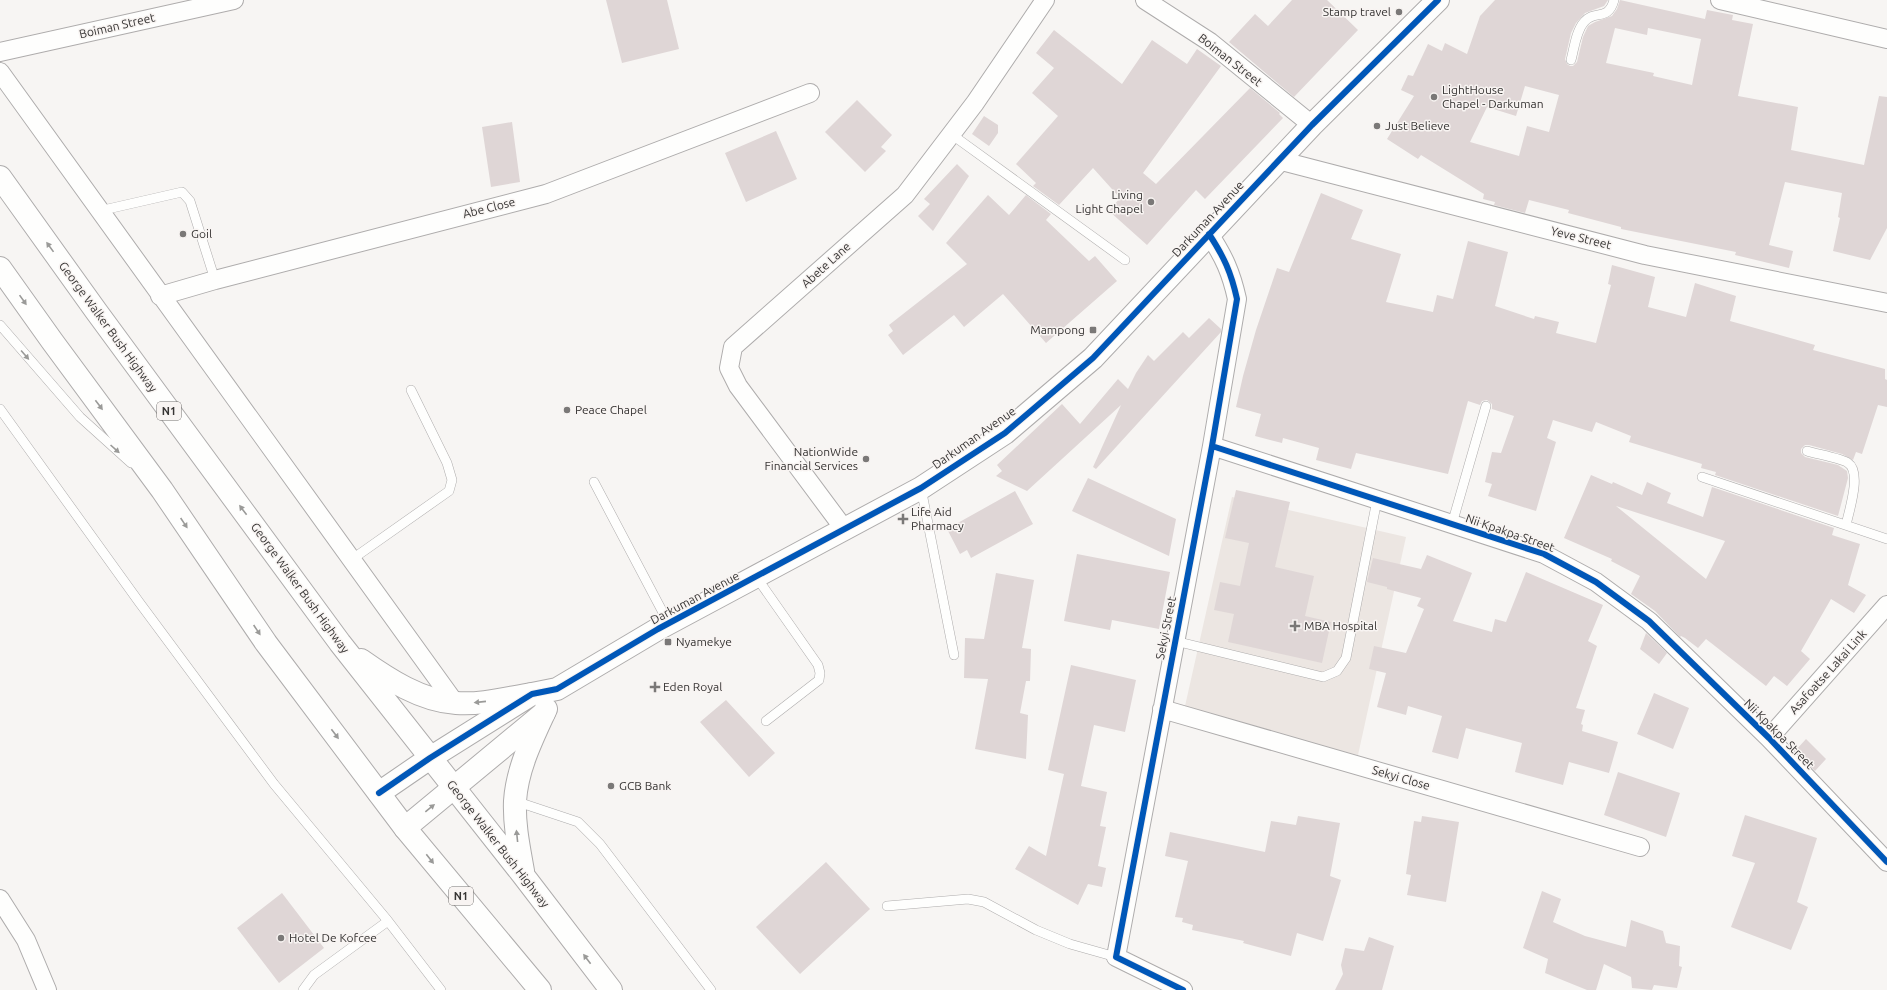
<svg xmlns="http://www.w3.org/2000/svg" width="1887" height="990" viewBox="0 0 1887 990" font-family="Ubuntu,sans-serif">
  <style>
    .built { fill: #ece6e2 }
    .building { fill: #dfd6d6; fill-rule: evenodd }
    .lines { fill: none; stroke-linecap: round; stroke-linejoin: round }
    .lane-casing { stroke: #aeacac; stroke-width: 10 }
    .street-casing { stroke: #aeacac; stroke-width: 20 }
    .secondary-casing { stroke: #aeacac; stroke-width: 24 }
    .highway-casing { stroke: #aeacac; stroke-width: 24 }
    .lane { stroke: #fefefd; stroke-width: 9 }
    .street { stroke: #fefefd; stroke-width: 18 }
    .secondary { stroke: #fefefd; stroke-width: 22 }
    .highway { stroke: #fefefd; stroke-width: 22 }
    .cycleway-casing { stroke: #f8f4f2; stroke-width: 8 }
    .cycleway { stroke: #0057b8; stroke-width: 6 }
    .oneway { fill: #9a9a98 }
    .poi-dot { fill: #7a7877; stroke: #f8f4f2; stroke-width: 1.5 }
    .labels { text-anchor: middle; stroke-width: 3; stroke-linejoin: round; paint-order: stroke }
    .shield { fill: #f8f4f2; stroke: #716e6d; stroke-width: 1 }
    .shield-label { font-size: 11px; font-weight: bold; fill: #373534 }
    .poi-label { font-size: 12px; fill: #373534; stroke: #f8f4f2; text-anchor: start }
    .street-label { font-size: 12px; fill: #373534; stroke: #f8f4f2 }
  </style>
  <rect width="100%" height="100%" fill="#f7f5f3"/>
  <path class="built" d="M 1232,497 L 1406,537 L 1358,755 L 1183,715 Z"/>
  <path class="building" d="M 606,0 L 667,0 L 679,49 L 622,63 Z
    M 1292,0 L 1327,0 L 1358,30 L 1294,97 L 1229,42 L 1255,14 L 1268,26 Z
    M 1495,0 L 1608,0 L 1604,6 L 1585,13 L 1576,23 L 1571,33 L 1565,59 L 1567,64 L 1570,66 L 1573,66 L 1577,62 L 1583,37 L 1588,26 L 1595,22 L 1612,16 L 1617,9 L 1620,0 L 1705,19 L 1707,10 L 1733,15 L 1732,20 L 1753,24 L 1738,96 L 1798,107 L 1791,150 L 1864,165 L 1879,96 L 1887,97 L 1887,228 L 1870,260 L 1833,251 L 1840,218 L 1838,217 L 1842,193 L 1785,182 L 1769,245 L 1793,251 L 1789,268 L 1735,255 L 1736,252 L 1621,229 L 1621,227 L 1568,213 L 1569,210 L 1529,200 L 1525,213 L 1494,205 L 1495,202 L 1483,199 L 1484,194 L 1421,155 L 1418,159 L 1387,139 L 1414,96 L 1401,90 L 1408,75 L 1413,76 L 1428,44 L 1442,51 L 1445,43 L 1467,54 L 1480,16 ZM 1615,28 L 1647,35 L 1648,28 L 1701,39 L 1692,85 L 1653,76 L 1654,73 L 1606,63 ZM 1525,86 L 1559,95 L 1549,132 L 1527,126 L 1519,156 L 1470,142 L 1487,107 L 1516,116 Z
    M 1054,30 L 1122,84 L 1152,40 L 1187,64 L 1197,49 L 1221,66 L 1143,173 L 1156,184 L 1250,88 L 1280,113 L 1279,114 L 1283,118 L 1205,199 L 1196,190 L 1147,245 L 1109,211 L 1120,198 L 1093,168 L 1059,205 L 1033,186 L 1036,183 L 1016,164 L 1058,116 L 1032,93 L 1054,68 L 1036,53 Z
    M 857,100 L 892,135 L 881,147 L 886,151 L 865,172 L 825,132 Z
    M 984,116 L 998,125 L 998,133 L 989,146 L 972,134 Z
    M 512,122 L 520,182 L 491,187 L 482,127 Z
    M 776,131 L 797,179 L 746,202 L 725,153 Z
    M 957,164 L 969,176 L 933,231 L 918,216 L 930,204 L 924,199 Z
    M 1321,193 L 1363,210 L 1351,239 L 1401,254 L 1386,302 L 1433,312 L 1437,295 L 1453,299 L 1468,241 L 1508,252 L 1495,306 L 1534,319 L 1535,316 L 1559,322 L 1556,333 L 1596,343 L 1611,285 L 1608,284 L 1612,265 L 1655,277 L 1648,307 L 1686,317 L 1695,283 L 1736,296 L 1730,321 L 1815,345 L 1813,350 L 1885,369 L 1885,379 L 1887,380 L 1887,407 L 1878,405 L 1862,454 L 1856,452 L 1853,460 L 1842,454 L 1809,445 L 1805,445 L 1801,449 L 1801,453 L 1805,457 L 1838,465 L 1847,471 L 1848,478 L 1838,516 L 1715,475 L 1716,472 L 1701,468 L 1702,464 L 1629,442 L 1631,436 L 1596,422 L 1592,432 L 1553,420 L 1547,438 L 1556,442 L 1536,511 L 1488,496 L 1492,484 L 1485,482 L 1492,452 L 1501,453 L 1514,416 L 1492,409 L 1492,404 L 1487,400 L 1482,401 L 1480,405 L 1468,401 L 1448,474 L 1356,453 L 1351,469 L 1316,460 L 1319,448 L 1283,438 L 1282,443 L 1255,436 L 1261,414 L 1236,407 L 1243,376 L 1256,330 L 1277,268 L 1289,272 Z
    M 988,195 L 1009,215 L 1026,195 L 1051,214 L 1046,220 L 1089,261 L 1095,256 L 1117,281 L 1046,343 L 1003,294 L 964,327 L 954,315 L 903,355 L 888,335 L 893,331 L 889,325 L 967,264 L 946,243 Z
    M 1209,318 L 1221,329 L 1221,332 L 1096,469 L 1093,467 L 1121,405 L 1027,491 L 996,476 L 1002,471 L 997,465 L 1062,404 L 1080,424 L 1118,379 L 1128,389 L 1136,373 L 1148,355 L 1154,361 L 1183,332 L 1189,338 Z
    M 1591,475 L 1612,484 L 1613,482 L 1642,495 L 1647,482 L 1671,493 L 1667,503 L 1703,517 L 1712,487 L 1834,528 L 1832,535 L 1860,544 L 1848,585 L 1866,595 L 1854,613 L 1831,599 L 1801,651 L 1810,659 L 1787,686 L 1774,676 L 1766,686 L 1706,639 L 1698,648 L 1685,638 L 1681,636 L 1680,637 L 1655,611 L 1631,594 L 1640,576 L 1611,561 L 1612,559 L 1564,538 ZM 1616,506 L 1725,541 L 1706,579 Z
    M 1088,478 L 1176,519 L 1169,556 L 1072,511 Z
    M 1236,490 L 1290,502 L 1275,567 L 1314,576 L 1305,616 L 1331,622 L 1322,663 L 1228,642 L 1234,614 L 1214,610 L 1220,582 L 1240,586 L 1249,543 L 1225,538 Z
    M 1015,491 L 1033,524 L 971,558 L 967,550 L 960,554 L 947,529 Z
    M 1077,554 L 1170,572 L 1159,629 L 1112,620 L 1110,630 L 1064,621 Z
    M 1427,555 L 1472,573 L 1453,621 L 1492,632 L 1495,619 L 1506,622 L 1526,572 L 1603,605 L 1588,641 L 1597,646 L 1576,708 L 1585,710 L 1581,724 L 1583,725 L 1582,731 L 1618,742 L 1609,773 L 1569,762 L 1563,785 L 1515,772 L 1522,743 L 1466,728 L 1458,759 L 1432,752 L 1442,716 L 1408,706 L 1406,715 L 1377,707 L 1386,673 L 1369,669 L 1374,646 L 1406,653 L 1424,609 L 1417,606 L 1421,598 L 1387,589 L 1387,587 L 1367,582 L 1373,558 L 1421,569 Z
    M 996,573 L 1034,580 L 1022,648 L 1031,649 L 1030,681 L 1026,681 L 1020,713 L 1028,715 L 1026,759 L 975,749 L 988,679 L 964,678 L 965,638 L 984,639 Z
    M 1646,633 L 1667,653 L 1659,664 L 1640,649 Z
    M 1071,665 L 1136,680 L 1125,732 L 1094,725 L 1081,786 L 1107,792 L 1100,826 L 1106,827 L 1098,866 L 1106,868 L 1102,887 L 1088,884 L 1078,905 L 1015,869 L 1029,846 L 1046,856 L 1064,774 L 1048,770 Z
    M 1654,693 L 1689,708 L 1673,749 L 1637,734 Z
    M 726,700 L 775,753 L 749,777 L 700,722 Z
    M 1806,739 L 1826,759 L 1815,771 L 1795,751 Z
    M 1618,772 L 1680,793 L 1666,837 L 1604,815 Z
    M 1745,815 L 1817,838 L 1797,902 L 1808,907 L 1791,950 L 1731,927 L 1755,863 L 1732,856 Z
    M 1298,816 L 1340,823 L 1330,876 L 1341,880 L 1323,941 L 1297,933 L 1291,956 L 1243,943 L 1244,941 L 1192,930 L 1193,925 L 1182,922 L 1183,918 L 1175,917 L 1188,861 L 1165,856 L 1170,832 L 1265,852 L 1271,821 L 1296,825 Z
    M 1422,816 L 1459,822 L 1446,902 L 1407,895 L 1411,875 L 1406,874 L 1414,821 L 1421,822 Z
    M 826,862 L 870,909 L 800,974 L 756,927 Z
    M 1542,891 L 1561,899 L 1553,922 L 1585,936 L 1626,947 L 1631,920 L 1663,931 L 1666,943 L 1680,946 L 1679,966 L 1682,967 L 1677,988 L 1654,985 L 1652,990 L 1632,988 L 1631,977 L 1604,964 L 1596,990 L 1587,990 L 1545,973 L 1548,959 L 1523,948 Z
    M 282,893 L 324,948 L 279,983 L 237,928 Z
    M 1369,937 L 1394,946 L 1382,990 L 1335,990 L 1343,974 L 1341,965 L 1345,948 L 1364,951 Z"/>
  <g class="lines">
    <defs>
      <path id="lane" d="M 1571,60 C 1574,49 1576,31 1584,22 C 1595,9 1608,22 1614,0
        M 951,134 L 1125,260
        M 99,211 L 182,192 L 190,201 L 215,280
        M 0,325 L 80,417 L 131,463
        M 0,409 L 139,602 L 274,784 L 388,921 L 441,990
        M 1807,451 C 1816,454 1841,458 1848,463 C 1862,472 1849,511 1846,525
        M 1702,477 L 1887,539
        M 594,482 L 669,624
        M 921,488 L 954,655
        M 1452,524 L 1486,406
        M 351,560 L 449,491 L 452,480 L 447,463 L 411,390
        M 757,578 L 818,665 L 820,673 L 819,680 L 766,721
        M 1175,641 L 1323,677 L 1337,671 L 1346,658 L 1377,500
        M 515,801 L 578,822 L 600,844 L 711,990
        M 887,906 L 968,899 L 984,902 L 1036,930 L 1070,944 L 1116,957
        M 303,990 L 314,975 L 388,921"/>
      <path id="street" d="M 1145,0 L 1210,42 L 1312,125
        M 1720,0 L 1887,39
        M 0,52 L 234,0
        M 0,72 L 455,703
        M 1278,160 L 1645,255 L 1887,303
        M 160,296 L 215,280 L 546,194 L 810,93
        M 1212,446 L 1544,554 L 1596,582 L 1649,621 L 1769,738 L 1887,862
        M 845,530 L 738,386 L 729,368 L 733,347 L 905,195 L 975,103 L 1045,0
        M 1162,709 L 1640,847
        M 1769,738 L 1887,605
        M 0,899 L 26,940 L 47,990
        M 1183,990 L 1116,957 L 1212,446 L 1237,299 C 1231,272 1224,257 1209,234"/>
      <path id="secondary" d="M 379,793 L 430,758 L 532,694 L 557,689 L 658,629 L 921,488 L 1005,433 L 1093,358 L 1312,125 L 1438,0
        M 405,828 L 544,713 L 546,709"/>
      <path id="highway" d="M 0,177 L 96,311 L 340,643 L 523,875 L 611,990
        M 0,268 L 52,341 L 162,490 L 266,643 L 405,828 L 540,990
        M 361,660 C 388,679 421,701 456,703 C 481,705 507,698 532,694
        M 523,871 C 519,848 514,825 515,801 C 517,770 531,741 544,713"/>
    </defs>
    <use href="#lane" class="lane-casing"/>
    <use href="#street" class="street-casing"/>
    <use href="#secondary" class="secondary-casing"/>
    <use href="#highway" class="highway-casing"/>
    <use href="#lane" class="lane"/>
    <use href="#street" class="street"/>
    <use href="#secondary" class="secondary"/>
    <use href="#highway" class="highway"/>
    <defs>
      <path id="cycleway" d="M 1212,446 L 1544,554 L 1596,582 L 1649,621 L 1769,738 L 1887,862
        M 379,793 L 430,758 L 532,694 L 557,689 L 658,629 L 921,488 L 1005,433 L 1093,358 L 1312,125 L 1438,0
        M 1183,990 L 1116,957 L 1212,446 L 1237,299 C 1231,272 1224,257 1209,234"/>
    </defs>
    <use href="#cycleway" class="cycleway-casing"/>
    <use href="#cycleway" class="cycleway"/>
  </g>
  <defs><path id="oneway-solid" d="M-6-.8H1V-3.2L6.5 0L1 3.2V.8H-6Z"/></defs>
  <g class="oneway">
    <use href="#oneway-solid" transform="translate(50 247) rotate(-126)"/>
    <use href="#oneway-solid" transform="translate(23 300) rotate(55)"/>
    <use href="#oneway-solid" transform="translate(25 355) rotate(49)"/>
    <use href="#oneway-solid" transform="translate(99 405) rotate(53)"/>
    <use href="#oneway-solid" transform="translate(115 449) rotate(42)"/>
    <use href="#oneway-solid" transform="translate(243 510) rotate(-127)"/>
    <use href="#oneway-solid" transform="translate(184 523) rotate(56)"/>
    <use href="#oneway-solid" transform="translate(257 630) rotate(56)"/>
    <use href="#oneway-solid" transform="translate(480 702) rotate(174)"/>
    <use href="#oneway-solid" transform="translate(335 734) rotate(53)"/>
    <use href="#oneway-solid" transform="translate(430 808) rotate(-39)"/>
    <use href="#oneway-solid" transform="translate(517 836) rotate(-96)"/>
    <use href="#oneway-solid" transform="translate(430 859) rotate(52)"/>
    <use href="#oneway-solid" transform="translate(587 959) rotate(-127)"/>
  </g>
  <g class="poi-dot">
    <circle cx="1399" cy="12" r="4"/>
    <circle cx="1434" cy="97" r="4"/>
    <circle cx="1377" cy="126" r="4"/>
    <circle cx="1151" cy="202" r="4"/>
    <circle cx="183" cy="234" r="4"/>
    <rect x="1089" y="326" width="8" height="8" rx="2"/>
    <circle cx="567" cy="410" r="4"/>
    <circle cx="866" cy="459" r="4"/>
    <path d="M901 513h4v4h4v4h-4v4h-4v-4h-4v-4h4z"/>
    <path d="M1293 620h4v4h4v4h-4v4h-4v-4h-4v-4h4z"/>
    <rect x="664" y="638" width="8" height="8" rx="2"/>
    <path d="M653 681h4v4h4v4h-4v4h-4v-4h-4v-4h4z"/>
    <circle cx="611" cy="786" r="4"/>
    <circle cx="281" cy="938" r="4"/>
  </g>
  <g class="labels">
    <g class="shield">
      <rect x="157" y="402" width="24" height="18" rx="3"/>
      <rect x="449" y="887" width="24" height="18" rx="3"/>
    </g>
    <g class="shield-label">
      <text x="169" y="415">N1</text>
      <text x="461" y="900">N1</text>
    </g>
    <g class="poi-label">
      <text x="1391" y="16" text-anchor="end">Stamp travel</text>
      <text x="1442" y="94">LightHouse<tspan x="1442" dy="14">Chapel - Darkuman</tspan></text>
      <text x="1385" y="130">Just Believe</text>
      <text x="1143" y="199" text-anchor="end">Living<tspan x="1143" dy="14">Light Chapel</tspan></text>
      <text x="191" y="238">Goil</text>
      <text x="1085" y="334" text-anchor="end">Mampong</text>
      <text x="575" y="414">Peace Chapel</text>
      <text x="858" y="456" text-anchor="end">NationWide<tspan x="858" dy="14">Financial Services</tspan></text>
      <text x="911" y="516">Life Aid<tspan x="911" dy="14">Pharmacy</tspan></text>
      <text x="1304" y="630">MBA Hospital</text>
      <text x="676" y="646">Nyamekye</text>
      <text x="663" y="691">Eden Royal</text>
      <text x="619" y="790">GCB Bank</text>
      <text x="289" y="942">Hotel De Kofcee</text>
    </g>
    <g class="street-label">
      <text transform="translate(117 26) rotate(-13)" y="4">Boiman Street</text>
      <text transform="translate(1230 60) rotate(38)" y="4">Boiman Street</text>
      <text transform="translate(489 208) rotate(-14)" y="4">Abe Close</text>
      <text transform="translate(1208 219) rotate(-47)" y="4">Darkuman Avenue</text>
      <text transform="translate(1581 238) rotate(14)" y="4">Yeve Street</text>
      <text transform="translate(826 265) rotate(-42)" y="4">Abete Lane</text>
      <text transform="translate(108 327) rotate(54)" y="4">George Walker Bush Highway</text>
      <text transform="translate(974 438) rotate(-35)" y="4">Darkuman Avenue</text>
      <text transform="translate(1510 533) rotate(19)" y="4">Nii Kpakpa Street</text>
      <text transform="translate(300 588) rotate(54)" y="4">George Walker Bush Highway</text>
      <text transform="translate(695 598) rotate(-28)" y="4">Darkuman Avenue</text>
      <text transform="translate(1166 628) rotate(-79)" y="4">Sekyi Street</text>
      <text transform="translate(1828 672) rotate(-48)" y="4">Asafoatse Lakai Link</text>
      <text transform="translate(1779 734) rotate(45)" y="4">Nii Kpakpa Street</text>
      <text transform="translate(1401 778) rotate(16)" y="4">Sekyi Close</text>
      <text transform="translate(498 844) rotate(52)" y="4">George Walker Bush Highway</text>
    </g>
  </g>
</svg>
